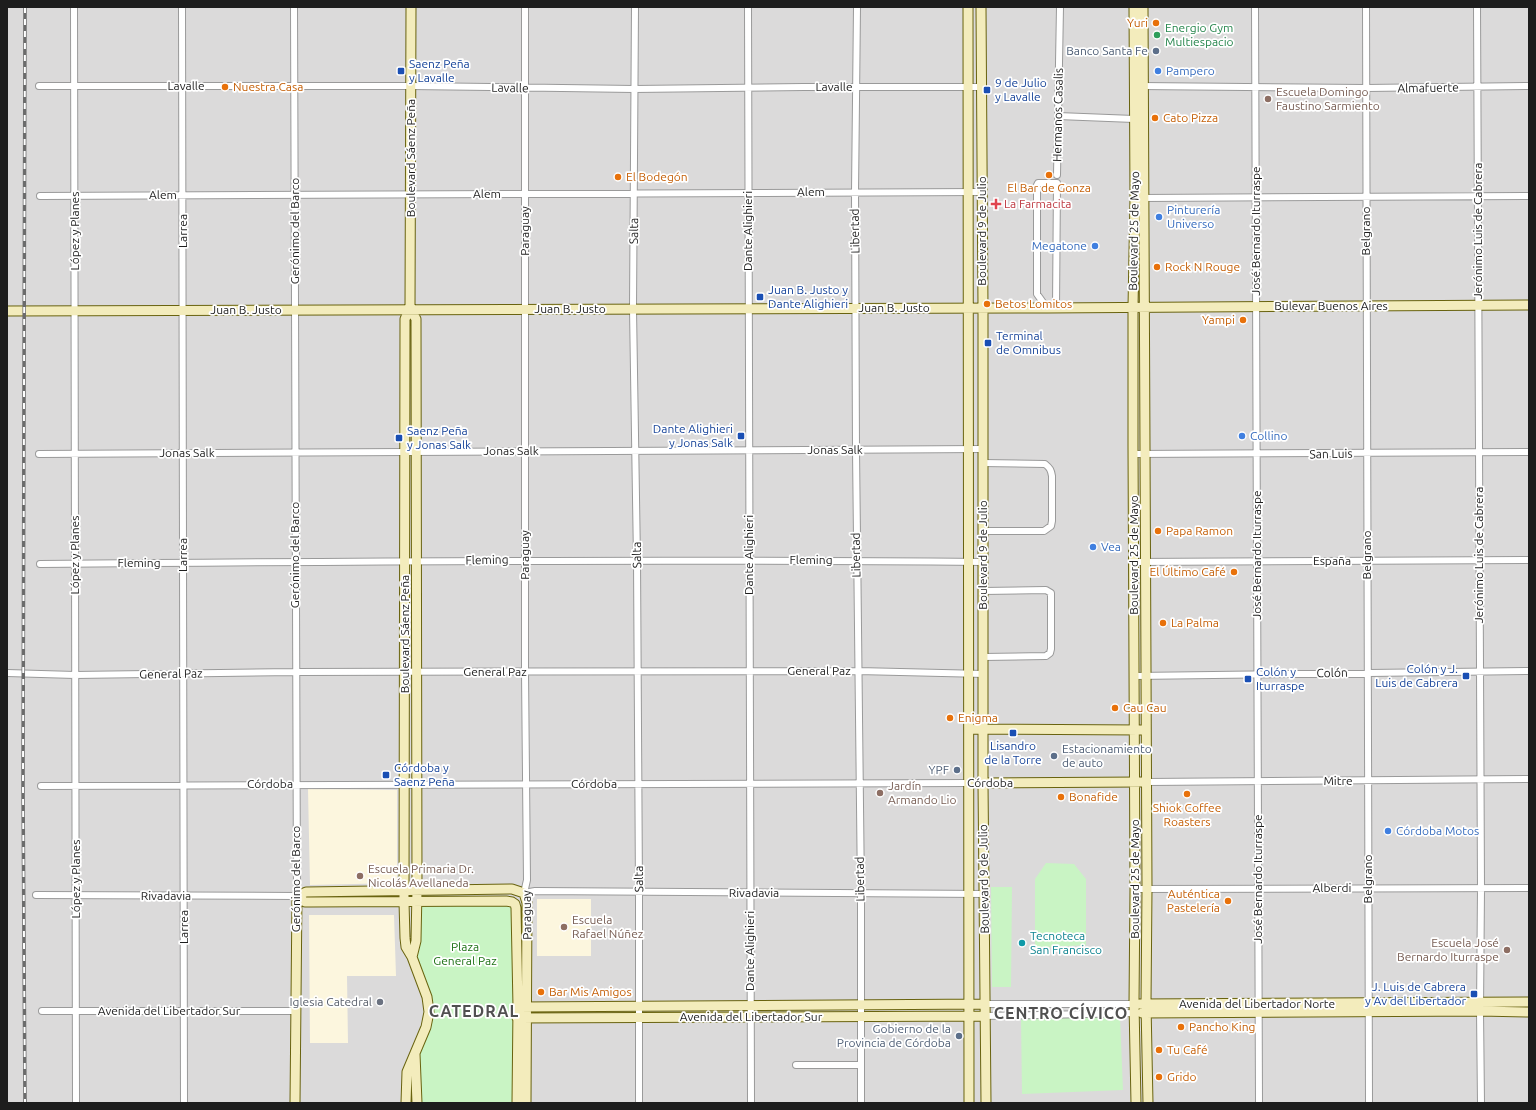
<svg xmlns="http://www.w3.org/2000/svg" width="1536" height="1110" viewBox="0 0 1536 1110" font-family="Ubuntu,sans-serif">
  <style>
    .residential { fill: #dbdada }
    .education { fill: #fcf6de }
    .park { fill: #c9f4c4 }
    .lines { fill: none; stroke-linecap: round; stroke-linejoin: round }
    .street-casing { stroke: #9a9a9a; stroke-width: 8 }
    .secondary-casing { stroke: #69630f; stroke-width: 11 }
    .street { stroke: #fff; stroke-width: 6 }
    .secondary { stroke: #f3ecbc; stroke-width: 9 }
    .rail-casing { stroke: #6b6b6b; stroke-width: 3.5 }
    .rail { stroke: #fff; stroke-width: 2; stroke-dasharray: 6; stroke-linecap: butt }
    .food-dot { fill: #e8710a; stroke: #fff; stroke-width: 1.5 }
    .leisure-dot { fill: #2e9e5b; stroke: #fff; stroke-width: 1.5 }
    .service-dot { fill: #5c6f8a; stroke: #fff; stroke-width: 1.5 }
    .transit-dot { fill: #1a4fb4; stroke: #fff; stroke-width: 1.5 }
    .shop-dot { fill: #3f7fe0; stroke: #fff; stroke-width: 1.5 }
    .education-dot { fill: #8d6e63; stroke: #fff; stroke-width: 1.5 }
    .health-dot { fill: #e0444e; stroke: #fff; stroke-width: 1.5 }
    .culture-dot { fill: #0f9aa8; stroke: #fff; stroke-width: 1.5 }
    .worship-dot { fill: #6b7280; stroke: #fff; stroke-width: 1.5 }
    .labels { text-anchor: middle; stroke-width: 3.5; stroke-linejoin: round; paint-order: stroke }
    .food-label { font-size: 12px; fill: #c56008; stroke: #fff; text-anchor: start }
    .leisure-label { font-size: 12px; fill: #27864d; stroke: #fff; text-anchor: start }
    .service-label { font-size: 12px; fill: #4e5e75; stroke: #fff; text-anchor: end }
    .transit-label { font-size: 12px; fill: #164399; stroke: #fff; text-anchor: start }
    .shop-label { font-size: 12px; fill: #366cbe; stroke: #fff; text-anchor: start }
    .street-label { font-size: 12px; fill: #1d1d1d; stroke: #fff }
    .education-label { font-size: 12px; fill: #785e54; stroke: #fff; text-anchor: start }
    .health-label { font-size: 12px; fill: #be3a42; stroke: #fff; text-anchor: start }
    .culture-label { font-size: 12px; fill: #0d838f; stroke: #fff; text-anchor: start }
    .park-label { font-size: 12px; fill: #1e7116; stroke: #fff }
    .worship-label { font-size: 12px; fill: #5b616d; stroke: #fff; text-anchor: end }
    .district-label { font-size: 16px; font-weight: bold; letter-spacing: 1px; fill: #505050; stroke: #fff }
  </style>
  <rect width="100%" height="100%" fill="#ede8e4"/>
  <path class="residential" d="M 7,7 L 1529,7 L 1529,1103 L 7,1103 Z"/>
  <path class="education" d="M 308,789 L 397,790 L 397,883 L 310,885 Z
    M 537,899 L 591,899 L 591,956 L 537,956 Z
    M 309,915 L 394,915 L 396,976 L 347,976 L 348,1043 L 310,1043 Z"/>
  <path class="park" d="M 1046,863 L 1074,864 L 1086,879 L 1086,945 L 1035,948 L 1035,879 Z
    M 991,887 L 1012,887 L 1011,987 L 992,987 Z
    M 416,902 L 512,902 L 517,1103 L 417,1103 L 415,1053 L 429,1012 L 412,957 Z
    M 1120,1017 L 1123,1090 L 1022,1094 L 1021,1019 Z"/>
  <g class="lines">
    <defs>
      <path id="street" d="M 74,7 L 76,1103
        M 182,7 L 184,1103
        M 525,7 L 525,672 L 527,880 L 524,893 L 535,891 L 985,894
        M 635,7 L 633,309 L 637,560 L 639,892 L 639,1103
        M 748,7 L 751,1103
        M 857,7 L 855,192 L 856,450 L 861,894 L 861,1103
        M 1255,7 L 1259,1103
        M 1366,7 L 1369,1103
        M 1477,7 L 1481,888 L 1480,1011 L 1481,1103
        M 39,86 L 411,86 L 634,89 L 804,87 L 981,87
        M 1140,86 L 1366,88 L 1529,86
        M 1058,116 L 1134,119
        M 1057,175 L 1060,7
        M 40,196 L 982,192
        M 1141,198 L 1529,196
        M 1047,308 L 1037,294 L 1037,185 L 1038,183 L 1057,183 L 1056,308
        M 39,454 L 983,449
        M 1133,454 L 1529,452
        M 982,463 L 1045,464 C 1050,468 1051,470 1052,476 L 1052,521 L 1051,526 L 1044,531 L 983,531
        M 1134,562 L 1529,560
        M 40,564 C 354,561 668,559 983,562
        M 983,591 L 1046,590 L 1051,593 L 1051,649 L 1050,653 L 1046,656 L 983,657
        M 7,673 L 75,675 L 295,672 L 858,671 L 984,674
        M 1135,676 L 1529,671
        M 1147,782 L 1529,779
        M 41,786 L 969,783
        M 1135,889 L 1529,888
        M 36,895 L 297,896 L 294,7
        M 985,1004 L 1134,1004
        M 42,1011 L 296,1011
        M 985,1016 L 1135,1013
        M 796,1065 L 861,1065"/>
      <path id="secondary" d="M 968,7 L 969,1103
        M 981,7 L 983,308 L 983,783 L 986,1103
        M 1134,7 L 1135,198 L 1133,307 L 1133,446 L 1135,889 L 1134,1004 L 1136,1103
        M 1143,7 L 1147,889 L 1146,1004 L 1148,1103
        M 410,309 L 416,319 L 417,890 L 416,941 L 412,957
        M 7,311 L 1047,308 L 1529,305
        M 969,729 L 1141,730
        M 978,783 L 1141,782
        M 524,893 L 527,903 L 526,1103
        M 297,896 L 306,892 L 512,889 L 524,893
        M 297,896 L 305,902 L 310,902 L 506,901 L 512,902 L 515,904
        M 515,904 L 516,908 L 518,1007 L 517,1103
        M 1140,1004 L 1529,1002
        M 518,1007 L 985,1004
        M 1142,1013 L 1480,1011 L 1529,1012
        M 517,1018 L 985,1016
        M 415,1054 L 417,1103
        M 295,1103 L 297,896
        M 406,1103 L 407,1072 L 426,1027 L 429,1012 L 427,997 L 412,957 L 406,947 L 405,938 L 404,902 L 405,319 L 410,309 L 411,7"/>
    </defs>
    <use href="#street" class="street-casing"/>
    <use href="#secondary" class="secondary-casing"/>
    <use href="#street" class="street"/>
    <use href="#secondary" class="secondary"/>
    <defs>
      <path id="rail" d="M 25,7 L 23,785 L 25,1103"/>
    </defs>
    <use href="#rail" class="rail-casing"/>
    <use href="#rail" class="rail"/>
  </g>
  <g class="food-dot">
    <circle cx="1156" cy="23" r="4"/>
    <circle cx="225" cy="87" r="4"/>
    <circle cx="1155" cy="118" r="4"/>
    <circle cx="1049" cy="175" r="4"/>
    <circle cx="618" cy="177" r="4"/>
    <circle cx="1157" cy="267" r="4"/>
    <circle cx="987" cy="304" r="4"/>
    <circle cx="1243" cy="320" r="4"/>
    <circle cx="1158" cy="531" r="4"/>
    <circle cx="1234" cy="572" r="4"/>
    <circle cx="1163" cy="623" r="4"/>
    <circle cx="1115" cy="708" r="4"/>
    <circle cx="950" cy="718" r="4"/>
    <circle cx="1187" cy="794" r="4"/>
    <circle cx="1061" cy="797" r="4"/>
    <circle cx="1228" cy="901" r="4"/>
    <circle cx="541" cy="992" r="4"/>
    <circle cx="1181" cy="1027" r="4"/>
    <circle cx="1159" cy="1050" r="4"/>
    <circle cx="1159" cy="1077" r="4"/>
  </g>
  <circle class="leisure-dot" cx="1157" cy="35" r="4"/>
  <g class="service-dot">
    <circle cx="1156" cy="51" r="4"/>
    <circle cx="1054" cy="756" r="4"/>
    <circle cx="957" cy="770" r="4"/>
    <circle cx="959" cy="1036" r="4"/>
  </g>
  <g class="transit-dot">
    <rect x="397" y="67" width="8" height="8" rx="2"/>
    <rect x="983" y="86" width="8" height="8" rx="2"/>
    <rect x="756" y="293" width="8" height="8" rx="2"/>
    <rect x="984" y="339" width="8" height="8" rx="2"/>
    <rect x="737" y="432" width="8" height="8" rx="2"/>
    <rect x="395" y="434" width="8" height="8" rx="2"/>
    <rect x="1462" y="672" width="8" height="8" rx="2"/>
    <rect x="1244" y="675" width="8" height="8" rx="2"/>
    <rect x="1009" y="729" width="8" height="8" rx="2"/>
    <rect x="382" y="771" width="8" height="8" rx="2"/>
    <rect x="1470" y="990" width="8" height="8" rx="2"/>
  </g>
  <g class="shop-dot">
    <circle cx="1158" cy="71" r="4"/>
    <circle cx="1159" cy="217" r="4"/>
    <circle cx="1095" cy="246" r="4"/>
    <circle cx="1242" cy="436" r="4"/>
    <circle cx="1093" cy="547" r="4"/>
    <circle cx="1388" cy="831" r="4"/>
  </g>
  <g class="education-dot">
    <circle cx="1268" cy="99" r="4"/>
    <circle cx="880" cy="793" r="4"/>
    <circle cx="360" cy="876" r="4"/>
    <circle cx="564" cy="927" r="4"/>
    <circle cx="1507" cy="950" r="4"/>
  </g>
  <path class="health-dot" d="M994 198h4v4h4v4h-4v4h-4v-4h-4v-4h4z"/>
  <circle class="culture-dot" cx="1022" cy="943" r="4"/>
  <circle class="worship-dot" cx="380" cy="1002" r="4"/>
  <g class="labels">
    <g class="food-label">
      <text x="1148" y="27" text-anchor="end">Yuri</text>
      <text x="233" y="91">Nuestra Casa</text>
      <text x="1163" y="122">Cato Pizza</text>
      <text x="626" y="181">El Bodegón</text>
      <text x="1049" y="192" text-anchor="middle">El Bar de Gonza</text>
      <text x="1165" y="271">Rock N Rouge</text>
      <text x="995" y="308">Betos Lomitos</text>
      <text x="1235" y="324" text-anchor="end">Yampi</text>
      <text x="1166" y="535">Papa Ramon</text>
      <text x="1226" y="576" text-anchor="end">El Último Café</text>
      <text x="1171" y="627">La Palma</text>
      <text x="1123" y="712">Cau Cau</text>
      <text x="958" y="722">Enigma</text>
      <text x="1069" y="801">Bonafide</text>
      <text x="1187" y="812" text-anchor="middle">Shiok Coffee<tspan x="1187" dy="14">Roasters</tspan></text>
      <text x="1220" y="898" text-anchor="end">Auténtica<tspan x="1220" dy="14">Pastelería</tspan></text>
      <text x="549" y="996">Bar Mis Amigos</text>
      <text x="1189" y="1031">Pancho King</text>
      <text x="1167" y="1054">Tu Café</text>
      <text x="1167" y="1081">Grido</text>
    </g>
    <g class="leisure-label">
      <text x="1165" y="32">Energio Gym<tspan x="1165" dy="14">Multiespacio</tspan></text>
    </g>
    <g class="service-label">
      <text x="1148" y="55">Banco Santa Fe</text>
      <text x="1062" y="753" text-anchor="start">Estacionamiento<tspan x="1062" dy="14">de auto</tspan></text>
      <text x="949" y="774">YPF</text>
      <text x="951" y="1033">Gobierno de la<tspan x="951" dy="14">Provincia de Córdoba</tspan></text>
    </g>
    <g class="transit-label">
      <text x="409" y="68">Saenz Peña<tspan x="409" dy="14">y Lavalle</tspan></text>
      <text x="995" y="87">9 de Julio<tspan x="995" dy="14">y Lavalle</tspan></text>
      <text x="768" y="294">Juan B. Justo y<tspan x="768" dy="14">Dante Alighieri</tspan></text>
      <text x="996" y="340">Terminal<tspan x="996" dy="14">de Omnibus</tspan></text>
      <text x="733" y="433" text-anchor="end">Dante Alighieri<tspan x="733" dy="14">y Jonas Salk</tspan></text>
      <text x="407" y="435">Saenz Peña<tspan x="407" dy="14">y Jonas Salk</tspan></text>
      <text x="1458" y="673" text-anchor="end">Colón y J.<tspan x="1458" dy="14">Luis de Cabrera</tspan></text>
      <text x="1256" y="676">Colón y<tspan x="1256" dy="14">Iturraspe</tspan></text>
      <text x="1013" y="750" text-anchor="middle">Lisandro<tspan x="1013" dy="14">de la Torre</tspan></text>
      <text x="394" y="772">Córdoba y<tspan x="394" dy="14">Saenz Peña</tspan></text>
      <text x="1466" y="991" text-anchor="end">J. Luis de Cabrera<tspan x="1466" dy="14">y Av del Libertador</tspan></text>
    </g>
    <g class="shop-label">
      <text x="1166" y="75">Pampero</text>
      <text x="1167" y="214">Pinturería<tspan x="1167" dy="14">Universo</tspan></text>
      <text x="1087" y="250" text-anchor="end">Megatone</text>
      <text x="1250" y="440">Collino</text>
      <text x="1101" y="551">Vea</text>
      <text x="1396" y="835">Córdoba Motos</text>
    </g>
    <g class="street-label">
      <text x="186" y="90">Lavalle</text>
      <text x="834" y="91">Lavalle</text>
      <text transform="translate(510 88) rotate(1)" y="4">Lavalle</text>
      <text transform="translate(1428 88) rotate(-1)" y="4">Almafuerte</text>
      <text transform="translate(1058 115) rotate(-89)" y="4">Hermanos Casalis</text>
      <text transform="translate(411 158) rotate(-90)" y="4">Boulevard Sáenz Peña</text>
      <text x="811" y="196">Alem</text>
      <text x="487" y="198">Alem</text>
      <text x="163" y="199">Alem</text>
      <text transform="translate(75 231) rotate(-90)" y="4">López y Planes</text>
      <text transform="translate(183 231) rotate(-90)" y="4">Larrea</text>
      <text transform="translate(295 231) rotate(-90)" y="4">Gerónimo del Barco</text>
      <text transform="translate(525 231) rotate(-90)" y="4">Paraguay</text>
      <text transform="translate(634 231) rotate(-89)" y="4">Salta</text>
      <text transform="translate(748 231) rotate(-90)" y="4">Dante Alighieri</text>
      <text transform="translate(855 231) rotate(-91)" y="4">Libertad</text>
      <text transform="translate(982 231) rotate(-90)" y="4">Boulevard 9 de Julio</text>
      <text transform="translate(1134 231) rotate(-89)" y="4">Boulevard 25 de Mayo</text>
      <text transform="translate(1256 231) rotate(-90)" y="4">José Bernardo Iturraspe</text>
      <text transform="translate(1366 231) rotate(-90)" y="4">Belgrano</text>
      <text transform="translate(1478 231) rotate(-90)" y="4">Jerónimo Luis de Cabrera</text>
      <text x="1331" y="310">Bulevar Buenos Aires</text>
      <text x="894" y="312">Juan B. Justo</text>
      <text x="570" y="313">Juan B. Justo</text>
      <text x="246" y="314">Juan B. Justo</text>
      <text x="835" y="454">Jonas Salk</text>
      <text x="511" y="455">Jonas Salk</text>
      <text x="187" y="457">Jonas Salk</text>
      <text transform="translate(1331 454) rotate(-1)" y="4">San Luis</text>
      <text transform="translate(75 555) rotate(-90)" y="4">López y Planes</text>
      <text transform="translate(183 555) rotate(-90)" y="4">Larrea</text>
      <text transform="translate(295 555) rotate(-90)" y="4">Gerónimo del Barco</text>
      <text transform="translate(525 555) rotate(-90)" y="4">Paraguay</text>
      <text transform="translate(637 555) rotate(-91)" y="4">Salta</text>
      <text transform="translate(749 555) rotate(-90)" y="4">Dante Alighieri</text>
      <text transform="translate(856 555) rotate(-91)" y="4">Libertad</text>
      <text transform="translate(983 555) rotate(-90)" y="4">Boulevard 9 de Julio</text>
      <text transform="translate(1134 555) rotate(-90)" y="4">Boulevard 25 de Mayo</text>
      <text transform="translate(1257 555) rotate(-90)" y="4">José Bernardo Iturraspe</text>
      <text transform="translate(1367 555) rotate(-90)" y="4">Belgrano</text>
      <text transform="translate(1479 555) rotate(-90)" y="4">Jerónimo Luis de Cabrera</text>
      <text transform="translate(487 560) rotate(-1)" y="4">Fleming</text>
      <text x="811" y="564">Fleming</text>
      <text x="1332" y="565">España</text>
      <text x="139" y="567">Fleming</text>
      <text transform="translate(405 634) rotate(-90)" y="4">Boulevard Sáenz Peña</text>
      <text x="819" y="675">General Paz</text>
      <text x="495" y="676">General Paz</text>
      <text transform="translate(1332 673) rotate(-1)" y="4">Colón</text>
      <text transform="translate(171 674) rotate(-1)" y="4">General Paz</text>
      <text x="1338" y="785">Mitre</text>
      <text x="990" y="787">Córdoba</text>
      <text x="270" y="788">Córdoba</text>
      <text x="594" y="788">Córdoba</text>
      <text transform="translate(76 879) rotate(-90)" y="4">López y Planes</text>
      <text transform="translate(296 879) rotate(-90)" y="4">Gerónimo del Barco</text>
      <text transform="translate(639 879) rotate(-91)" y="4">Salta</text>
      <text transform="translate(860 879) rotate(-91)" y="4">Libertad</text>
      <text transform="translate(984 879) rotate(-91)" y="4">Boulevard 9 de Julio</text>
      <text transform="translate(1135 879) rotate(-90)" y="4">Boulevard 25 de Mayo</text>
      <text transform="translate(1258 879) rotate(-90)" y="4">José Bernardo Iturraspe</text>
      <text transform="translate(1368 879) rotate(-90)" y="4">Belgrano</text>
      <text x="1332" y="892">Alberdi</text>
      <text x="754" y="897">Rivadavia</text>
      <text x="166" y="900">Rivadavia</text>
      <text transform="translate(527 915) rotate(-91)" y="4">Paraguay</text>
      <text transform="translate(184 927) rotate(-90)" y="4">Larrea</text>
      <text transform="translate(750 951) rotate(-90)" y="4">Dante Alighieri</text>
      <text x="1257" y="1008">Avenida del Libertador Norte</text>
      <text x="169" y="1015">Avenida del Libertador Sur</text>
      <text x="751" y="1021">Avenida del Libertador Sur</text>
    </g>
    <g class="education-label">
      <text x="1276" y="96">Escuela Domingo<tspan x="1276" dy="14">Faustino Sarmiento</tspan></text>
      <text x="888" y="790">Jardín<tspan x="888" dy="14">Armando Lio</tspan></text>
      <text x="368" y="873">Escuela Primaria Dr.<tspan x="368" dy="14">Nicolás Avellaneda</tspan></text>
      <text x="572" y="924">Escuela<tspan x="572" dy="14">Rafael Núñez</tspan></text>
      <text x="1499" y="947" text-anchor="end">Escuela José<tspan x="1499" dy="14">Bernardo Iturraspe</tspan></text>
    </g>
    <g class="health-label">
      <text x="1004" y="208">La Farmacita</text>
    </g>
    <g class="culture-label">
      <text x="1030" y="940">Tecnoteca<tspan x="1030" dy="14">San Francisco</tspan></text>
    </g>
    <g class="park-label">
      <text x="465" y="951">Plaza<tspan x="465" dy="14">General Paz</tspan></text>
    </g>
    <g class="worship-label">
      <text x="372" y="1006">Iglesia Catedral</text>
    </g>
    <g class="district-label">
      <text x="474" y="1017">CATEDRAL</text>
      <text x="1061" y="1019">CENTRO CÍVICO</text>
    </g>
  </g>
  <rect width="1536" height="1110" fill="none" stroke="#1d1d1d" stroke-width="16"/>
</svg>
